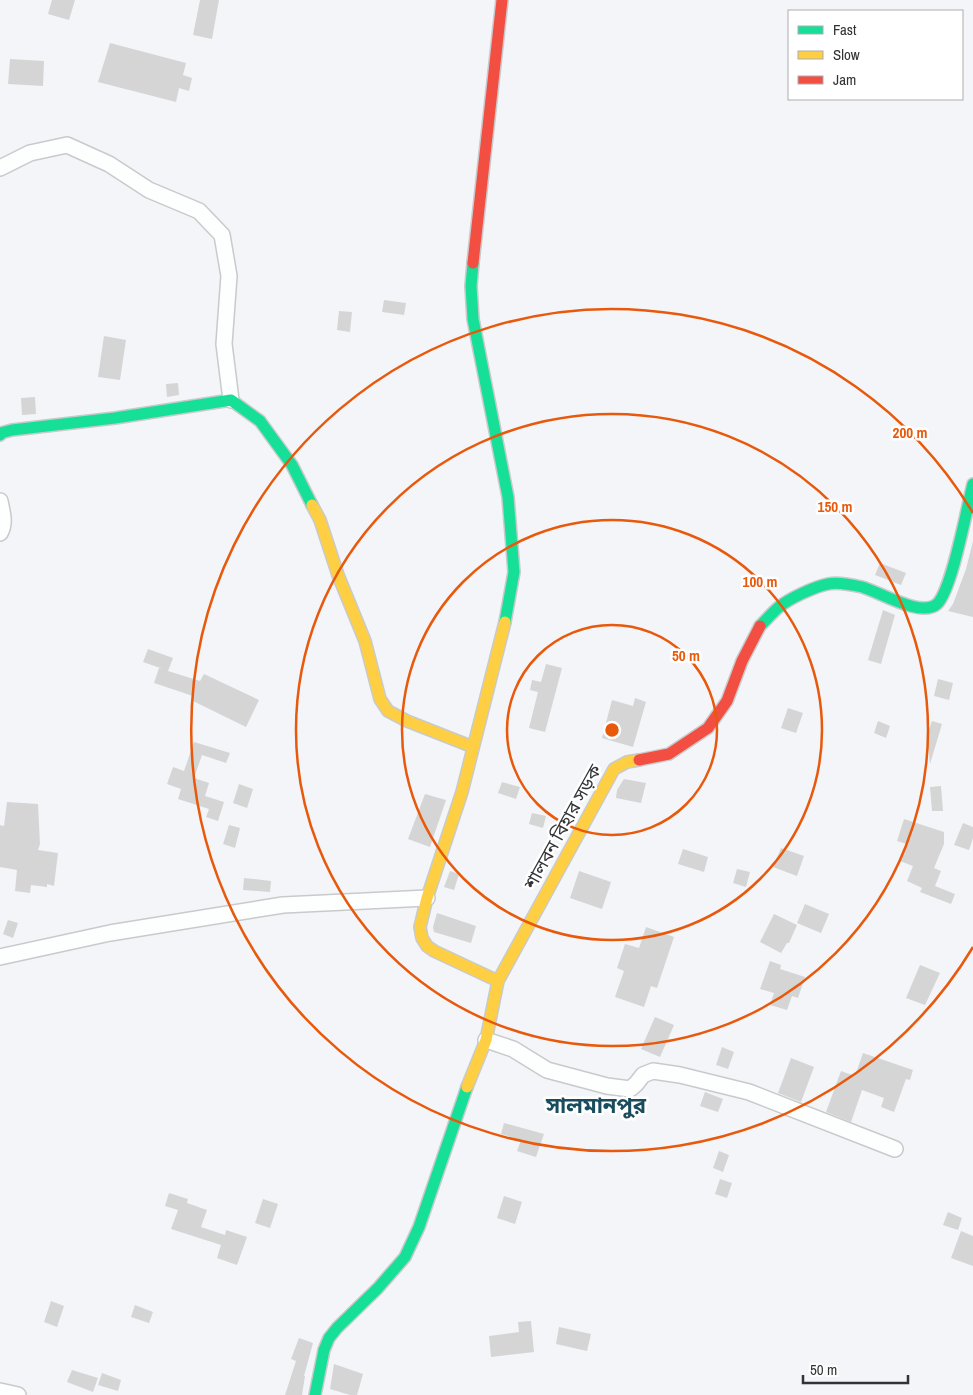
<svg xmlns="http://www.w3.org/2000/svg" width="973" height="1395" viewBox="0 0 973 1395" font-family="'Archivo Narrow','Noto Sans Bengali',sans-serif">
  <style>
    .building { fill: #d5d5d5 }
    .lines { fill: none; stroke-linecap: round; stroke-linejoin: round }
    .street-casing { stroke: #c8cacb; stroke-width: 18 }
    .fast-casing { stroke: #c8cacb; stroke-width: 14 }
    .slow-casing { stroke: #c8cacb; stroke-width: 14 }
    .jam-casing { stroke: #c8cacb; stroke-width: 14 }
    .street { stroke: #fdfefe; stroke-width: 15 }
    .fast { stroke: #16e098; stroke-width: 11 }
    .slow { stroke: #ffcf43; stroke-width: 11 }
    .jam { stroke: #f24e42; stroke-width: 11 }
    .ring { fill: none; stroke: #e8590c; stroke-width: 2.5 }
    .labels { text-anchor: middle; stroke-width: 5; stroke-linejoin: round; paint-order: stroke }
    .street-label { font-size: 18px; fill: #323335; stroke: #fff }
    .district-label { font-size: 22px; font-weight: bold; fill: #194c5d; stroke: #fff }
    .centre { fill: #e8590c; stroke: #fff; stroke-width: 2.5 }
    .ring-label { font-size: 15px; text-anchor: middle; font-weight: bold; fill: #e8590c; stroke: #fff; stroke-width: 5; stroke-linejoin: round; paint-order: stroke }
  </style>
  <rect width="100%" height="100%" fill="#f3f5f8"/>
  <path class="building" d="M 52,0 L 75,0 L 69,20 L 48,14 Z
    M 200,0 L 219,0 L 212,39 L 193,35 Z
    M 110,43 L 186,63 L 183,75 L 192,78 L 189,91 L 179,88 L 176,102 L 98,82 Z
    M 10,59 L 44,61 L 43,86 L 8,84 Z
    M 384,300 L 406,303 L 404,315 L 382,312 Z
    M 339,311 L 352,312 L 350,332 L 337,330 Z
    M 104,336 L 126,340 L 120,380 L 98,377 Z
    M 178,383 L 179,395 L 167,397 L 166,384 Z
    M 35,397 L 36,414 L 22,415 L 21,398 Z
    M 973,541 L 973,617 L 948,611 L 953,604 L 966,569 Z
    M 880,563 L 906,573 L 901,585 L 875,575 Z
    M 883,610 L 895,615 L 881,664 L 868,660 Z
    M 148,649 L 173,658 L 168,671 L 200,681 L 204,674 L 259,700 L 246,727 L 191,700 L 193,696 L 154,683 L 159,668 L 163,669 L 143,662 Z
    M 546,664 L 562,668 L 545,732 L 529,728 L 538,692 L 530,690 L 532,680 L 541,682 Z
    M 938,679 L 953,683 L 949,700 L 934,696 Z
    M 635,698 L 646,702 L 633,747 L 602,738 L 612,700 L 633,706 Z
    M 788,708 L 803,713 L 796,733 L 781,728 Z
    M 878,721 L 890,726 L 886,738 L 874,733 Z
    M 932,721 L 942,724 L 930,764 L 927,735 Z
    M 194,742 L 230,753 L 226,763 L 202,755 L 194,778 L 209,783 L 205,796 L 224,802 L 218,821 L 206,817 L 209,809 L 178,799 L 181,789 L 167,784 L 173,767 L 184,771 Z
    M 624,779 L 646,783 L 641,803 L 616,798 L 617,790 Z
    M 502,782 L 520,787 L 516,799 L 498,793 Z
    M 239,784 L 253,789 L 247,808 L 233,803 Z
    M 941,786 L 943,811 L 932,811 L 930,787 Z
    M 425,794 L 446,800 L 430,847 L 408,839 Z
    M 7,802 L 38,804 L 40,844 L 38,850 L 58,853 L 54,886 L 47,884 L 47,887 L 31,885 L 30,893 L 15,891 L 17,870 L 0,867 L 0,825 L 4,826 Z
    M 532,813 L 546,816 L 543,828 L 529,824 Z
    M 904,819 L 944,832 L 944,844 L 934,868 L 941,871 L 935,886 L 955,894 L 951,904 L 920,892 L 922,888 L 907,881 L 913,866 L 900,861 L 907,844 L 897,841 Z
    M 963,823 L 973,827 L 973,838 L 969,850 L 954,845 Z
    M 229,825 L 240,828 L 235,848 L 223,844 Z
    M 781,848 L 804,856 L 797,876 L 773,867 Z
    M 683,849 L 708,857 L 704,872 L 678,864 Z
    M 737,869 L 750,872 L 746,887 L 733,883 Z
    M 450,871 L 459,874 L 454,890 L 444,887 Z
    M 579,871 L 611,882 L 602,909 L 570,898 Z
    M 244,878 L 271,881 L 270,892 L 243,890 Z
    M 805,904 L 829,914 L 821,933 L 797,923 Z
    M 437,913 L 476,926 L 471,943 L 434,932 L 433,927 Z
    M 774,914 L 797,925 L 789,943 L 787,943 L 781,953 L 760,942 Z
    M 8,920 L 18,923 L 13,938 L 3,934 Z
    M 646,927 L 674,937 L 657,988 L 651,986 L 644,1007 L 615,997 L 624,971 L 617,968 L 625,944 L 639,948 Z
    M 770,961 L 781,965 L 780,969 L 805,977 L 798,998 L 792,996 L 787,1010 L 770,1005 L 774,993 L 760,989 Z
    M 920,965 L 940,973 L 925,1005 L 906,998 Z
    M 655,1017 L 674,1025 L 660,1057 L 641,1049 Z
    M 722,1047 L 734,1052 L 728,1069 L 716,1065 Z
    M 863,1053 L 913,1070 L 910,1080 L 906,1079 L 894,1112 L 881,1107 L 884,1098 L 862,1090 L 851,1122 L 826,1112 L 841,1071 L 855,1076 Z
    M 791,1058 L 814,1067 L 801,1102 L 778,1093 Z
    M 705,1092 L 723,1099 L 718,1112 L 700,1106 Z
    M 504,1123 L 544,1134 L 536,1157 L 517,1151 L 521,1140 L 501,1134 Z
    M 719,1151 L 729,1155 L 723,1172 L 713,1168 Z
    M 720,1179 L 732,1183 L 727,1198 L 715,1194 Z
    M 169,1193 L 188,1199 L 187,1203 L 207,1210 L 201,1227 L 225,1235 L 226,1230 L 247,1237 L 237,1265 L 217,1258 L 221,1245 L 171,1229 L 178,1210 L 165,1206 Z
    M 504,1196 L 522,1202 L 515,1224 L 497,1218 Z
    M 263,1199 L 278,1204 L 270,1228 L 255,1223 Z
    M 948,1212 L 962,1218 L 958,1230 L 943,1225 Z
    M 961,1231 L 973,1236 L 973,1266 L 951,1258 Z
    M 51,1301 L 64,1306 L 57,1327 L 44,1322 Z
    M 135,1305 L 153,1312 L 149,1323 L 131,1317 Z
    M 531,1321 L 534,1352 L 491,1357 L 489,1336 L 519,1332 L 518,1322 Z
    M 559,1327 L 591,1334 L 587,1351 L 556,1344 Z
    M 299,1338 L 313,1343 L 304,1376 L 305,1376 L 302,1395 L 285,1395 L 296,1361 L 291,1359 Z
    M 334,1364 L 363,1374 L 357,1395 L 350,1395 L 330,1389 Z
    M 72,1370 L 98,1378 L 93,1392 L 67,1382 Z
    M 102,1373 L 121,1380 L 118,1391 L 98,1385 Z"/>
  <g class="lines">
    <defs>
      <path id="street" d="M 0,168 L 30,153 L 67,145 L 109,164 L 149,190 L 199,211 L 222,235 L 229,276 L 224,344 L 231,400
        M 0,501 C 2,512 6,523 0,533
        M 0,957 L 110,933 L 283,905 L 427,898
        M 486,1040 L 513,1049 L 547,1070 L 607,1086 L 630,1089 L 636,1084 L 643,1075 L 653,1071 L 680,1075 L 749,1092 L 895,1149
        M 0,1391 L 18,1395"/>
      <path id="fast" d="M 473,263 L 471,286 L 473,319 L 508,497 L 514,572 L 505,622
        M 0,435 L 1,433 L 12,430 L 115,418 L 231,400 L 260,421 L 292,465 L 312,505
        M 760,626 C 767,619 773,612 779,607 C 790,598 814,587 828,584 C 837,582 853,585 862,587 C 880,592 921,618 937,604 C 952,590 967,507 973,484
        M 315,1395 L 324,1350 L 329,1338 L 337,1328 L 378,1288 L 405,1257 L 419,1227 L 467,1087"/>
      <path id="slow" d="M 312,505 L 320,520 L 338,575 L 365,641 L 380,699 L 388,711 L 407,721 L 473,747
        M 498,981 L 434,951 L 427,946 L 422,938 L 420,927 L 427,898 L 462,792 L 505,622
        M 467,1087 L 486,1040 L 498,981 L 614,769 L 627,762 L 639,760"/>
      <path id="jam" d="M 473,263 L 502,0
        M 639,760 L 669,754 L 708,728 L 727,701 L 742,661 L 760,626"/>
    </defs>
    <use href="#street" class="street-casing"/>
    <use href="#fast" class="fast-casing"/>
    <use href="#slow" class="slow-casing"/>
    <use href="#jam" class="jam-casing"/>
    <use href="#street" class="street"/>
    <use href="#fast" class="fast"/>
    <use href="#slow" class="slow"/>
    <use href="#jam" class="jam"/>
  </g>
  <g class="ring">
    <circle cx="612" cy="730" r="105"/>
    <circle cx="612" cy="730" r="210"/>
    <circle cx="612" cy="730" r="316"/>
    <path d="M973 947A421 421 0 1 1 973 513"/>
  </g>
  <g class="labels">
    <g class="street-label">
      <text transform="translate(563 827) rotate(-61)" y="6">শালবন বিহার সড়ক</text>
    </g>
    <g class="district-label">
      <text x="596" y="1113">সালমানপুর</text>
    </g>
  </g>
  <circle cx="612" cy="730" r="8" class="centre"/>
  <g class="ring-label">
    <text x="910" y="438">200 m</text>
    <text x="835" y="512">150 m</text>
    <text x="760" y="587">100 m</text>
    <text x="686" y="661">50 m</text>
  </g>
  <rect x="788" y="10" width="175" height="90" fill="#ffffff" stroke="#adadae"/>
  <rect x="798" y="26" width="25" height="8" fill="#16e098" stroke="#adadae"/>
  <text x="833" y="35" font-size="15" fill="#323335">Fast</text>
  <rect x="798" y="51" width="25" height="8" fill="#ffcf43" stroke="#adadae"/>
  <text x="833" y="60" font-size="15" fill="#323335">Slow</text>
  <rect x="798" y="76" width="25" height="8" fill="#f24e42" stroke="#adadae"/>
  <text x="833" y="85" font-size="15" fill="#323335">Jam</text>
  <path d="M803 1375v8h105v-8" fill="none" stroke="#323335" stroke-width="2.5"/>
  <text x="810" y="1375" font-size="15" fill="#323335" stroke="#ffffff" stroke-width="4" paint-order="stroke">50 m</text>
</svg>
